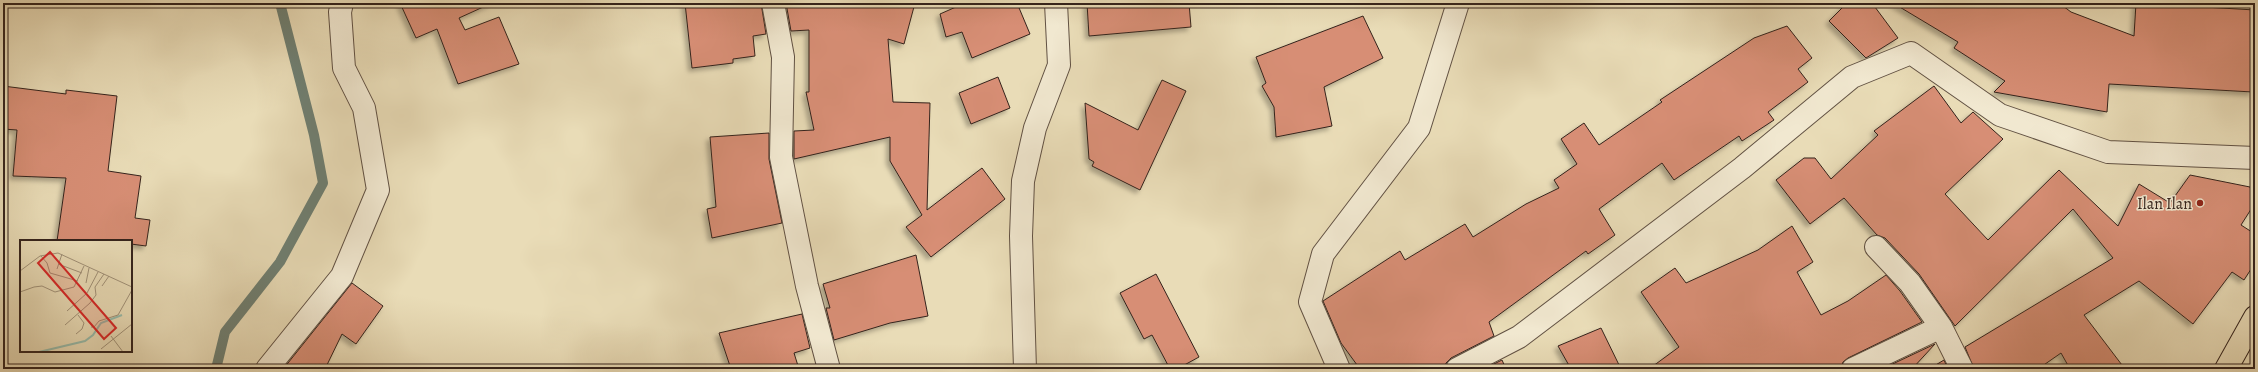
<svg xmlns="http://www.w3.org/2000/svg" width="2258" height="372" viewBox="0 0 2258 372" font-family="Alegreya,serif">
  <style>
    .lines { fill: none; stroke-linecap: round; stroke-linejoin: round }
    .stream { stroke: #6f7f72; stroke-width: 10 }
    .building { fill: #d78e75; stroke: #34231c; filter: url(#shadow) }
    .minor-casing { stroke: #615143; stroke-width: 24 }
    .major-casing { stroke: #34231c; stroke-width: 24 }
    .minor { stroke: #f1e8d0; stroke-width: 22 }
    .major { stroke: #e9dcb7; stroke-width: 22 }
    .poi-dot { fill: #8f2418; stroke: #f1e8d0; stroke-width: 1.5 }
    .labels { text-anchor: middle; stroke-width: 3; stroke-linejoin: round; paint-order: stroke }
    .poi-label { font-size: 16px; fill: #34231c; stroke: #f1e8d0; text-anchor: end }
    .inset-river { fill: none; stroke: #97bcac; stroke-width: 2 }
    .inset-road { fill: none; stroke: #a19279; stroke-width: 1 }
    .view { fill: #d62828; fill-opacity: 0.15; stroke: #d62828; stroke-width: 2 }
    .inset-edge { fill: none; stroke: #34231c; stroke-width: 2 }
  </style>
  <defs>
    <filter id="shadow"><feDropShadow dx="-3.5" dy="3.5" stdDeviation="2" flood-color="#0004"/></filter>
  </defs>
  <rect width="100%" height="100%" fill="#e9dcb7"/>
  <filter id="stains"><feTurbulence type="fractalNoise" baseFrequency=".005" numOctaves="4"/><feColorMatrix values="0 0 0 0 .2 0 0 0 0 .09 0 0 0 0 .02 0 0 0 .5 -.17"/></filter>
  <radialGradient id="worn" r=".72"><stop offset=".6" stop-color="#630" stop-opacity="0"/><stop offset="1" stop-color="#630" stop-opacity=".3"/></radialGradient>
  <g class="lines">
    <path class="stream" d="M 216,369 L 225,332 L 280,262 L 323,183 L 314,135 L 280,3"/>
  </g>
  <path class="building" d="M 400,3 L 492,3 L 459,18 L 465,30 L 499,17 L 519,64 L 458,84 L 437,29 L 416,38 Z
    M 685,3 L 761,3 L 766,34 L 753,36 L 755,56 L 733,59 L 733,63 L 692,68 Z
    M 786,3 L 915,3 L 904,44 L 888,39 L 893,102 L 930,103 L 927,210 L 982,168 L 1005,199 L 931,257 L 906,227 L 922,215 L 890,161 L 890,137 L 794,159 L 794,131 L 814,130 L 806,92 L 809,92 L 809,30 L 791,31 Z
    M 965,3 L 1017,3 L 1030,34 L 972,58 L 962,32 L 946,37 L 940,14 Z
    M 1087,3 L 1189,3 L 1191,27 L 1089,36 Z
    M 1847,3 L 1872,3 L 1898,38 L 1866,58 L 1829,21 Z
    M 1893,3 L 2059,3 L 2071,12 L 2134,36 L 2136,3 L 2255,10 L 2253,92 L 2109,84 L 2107,112 L 1994,92 L 2005,81 L 1954,48 L 1958,42 Z
    M 1363,16 L 1383,58 L 1324,87 L 1332,126 L 1276,137 L 1274,107 L 1262,86 L 1266,83 L 1256,57 Z
    M 1787,26 L 1812,58 L 1798,69 L 1808,82 L 1768,112 L 1774,120 L 1742,141 L 1739,136 L 1674,180 L 1662,163 L 1599,209 L 1615,235 L 1588,254 L 1586,251 L 1489,322 L 1494,336 L 1451,358 L 1446,363 L 1445,369 L 1360,369 L 1341,343 L 1323,301 L 1400,251 L 1405,260 L 1465,224 L 1473,237 L 1526,204 L 1559,188 L 1554,180 L 1577,164 L 1561,139 L 1584,123 L 1599,145 L 1662,102 L 1660,100 L 1754,38 Z
    M 998,77 L 1010,108 L 971,124 L 959,93 Z
    M 1162,80 L 1186,91 L 1140,190 L 1092,166 L 1094,162 L 1089,159 L 1085,103 L 1138,130 Z
    M 3,86 L 66,94 L 66,90 L 117,96 L 108,171 L 141,176 L 135,218 L 150,220 L 146,246 L 131,244 L 131,241 L 57,241 L 66,178 L 13,176 L 17,130 L 3,129 Z
    M 1934,86 L 1961,123 L 1973,112 L 2003,139 L 1945,194 L 1988,240 L 2059,170 L 2118,226 L 2139,184 L 2170,203 L 2190,175 L 2250,187 L 2255,203 L 2241,225 L 2255,234 L 2255,263 L 2244,280 L 2232,272 L 2193,324 L 2139,281 L 2084,315 L 2125,369 L 2070,369 L 2061,353 L 2038,369 L 1974,369 L 1965,347 L 2113,258 L 2073,209 L 1955,326 L 1919,274 L 1885,238 L 1877,235 L 1844,198 L 1810,224 L 1776,180 L 1804,158 L 1815,158 L 1831,179 L 1878,135 L 1874,131 Z
    M 769,133 L 769,159 L 782,223 L 712,238 L 707,209 L 716,207 L 710,137 Z
    M 1792,226 L 1813,262 L 1797,272 L 1821,315 L 1848,301 L 1886,275 L 1900,291 L 1922,322 L 1848,358 L 1843,362 L 1841,369 L 1649,369 L 1679,347 L 1641,292 L 1675,268 L 1686,283 L 1758,250 Z
    M 916,255 L 928,316 L 890,323 L 834,340 L 826,308 L 830,308 L 823,284 Z
    M 1156,274 L 1199,357 L 1177,369 L 1170,369 L 1152,335 L 1144,339 L 1120,293 Z
    M 352,283 L 383,306 L 356,344 L 342,334 L 325,369 L 284,368 Z
    M 802,314 L 810,348 L 794,353 L 799,369 L 731,369 L 719,333 Z
    M 1601,328 L 1621,369 L 1571,369 L 1558,346 Z
    M 1935,344 L 1912,369 L 1882,369 Z
    M 1502,360 L 1506,369 L 1484,369 Z
    M 1944,360 L 1948,369 L 1929,369 Z"/>
  <g class="lines">
    <defs>
      <path id="minor" d="M 773,3 L 783,57 L 781,157 L 807,286 L 829,369
        M 1876,247 L 1910,283 L 1941,327 L 1962,369
        M 267,369 L 342,276 L 378,190 L 364,108 L 344,68 L 340,12 L 342,3
        M 1025,369 L 1021,236 L 1023,181 L 1035,128 L 1059,65 L 1056,3
        M 1339,369 L 1310,302 L 1323,254 L 1419,128 L 1458,3
        M 1457,369 L 1519,337 L 1742,168 L 1852,77 L 1911,53 L 2000,115 L 2108,152 L 2255,158
        M 1853,369 L 1941,327"/>
      <path id="major" d="M 2226,369 L 2255,317"/>
    </defs>
    <use href="#minor" class="minor-casing"/>
    <use href="#major" class="major-casing"/>
    <use href="#minor" class="minor"/>
    <use href="#major" class="major"/>
  </g>
  <circle class="poi-dot" cx="2200" cy="203" r="4"/>
  <g class="labels">
    <g class="poi-label">
      <text x="2192" y="209">Ilan Ilan</text>
    </g>
  </g>
  <g transform="translate(20 240)">
    <rect width="112" height="112" fill="#e9dcb7"/>
    <path class="inset-river" d="M 19,112 L 65,101 L 73,95 L 81,83 L 102,75"/>
    <path class="inset-road" d="M 21,16 L 27,23 L 30,33 L 58,41M 38,24 L 62,33M 37,29 L 42,14M 0,31 L 20,16 L 38,13 L 112,47M 66,43 L 69,28M 82,46 L 89,36M 0,52 L 14,47 L 22,46 L 35,52 L 54,47 L 64,26M 47,71 L 67,53 L 78,32M 45,85 L 70,63 L 76,55 L 75,47 L 84,34M 71,87 L 74,87 L 79,81 L 98,75 L 112,50M 56,94 L 62,89 L 64,83 L 58,75M 91,96 L 103,112M 81,109 L 112,84"/>
    <path class="view" d="M 30,12 L 96,88 L 84,99 L 18,23 Z"/>
    <rect width="112" height="112" class="inset-edge"/>
  </g>
  <rect width="2258" height="372" fill="none" stroke="#e9dcb7" stroke-width="16"/>
  <rect x="4" y="4" width="2250" height="364" fill="none" stroke="#34231c" stroke-width="2"/>
  <rect x="8" y="8" width="2242" height="356" fill="none" stroke="#34231c"/>
  <rect width="100%" height="100%" filter="url(#stains)"/>
  <rect width="100%" height="100%" fill="url(#worn)"/>
</svg>
